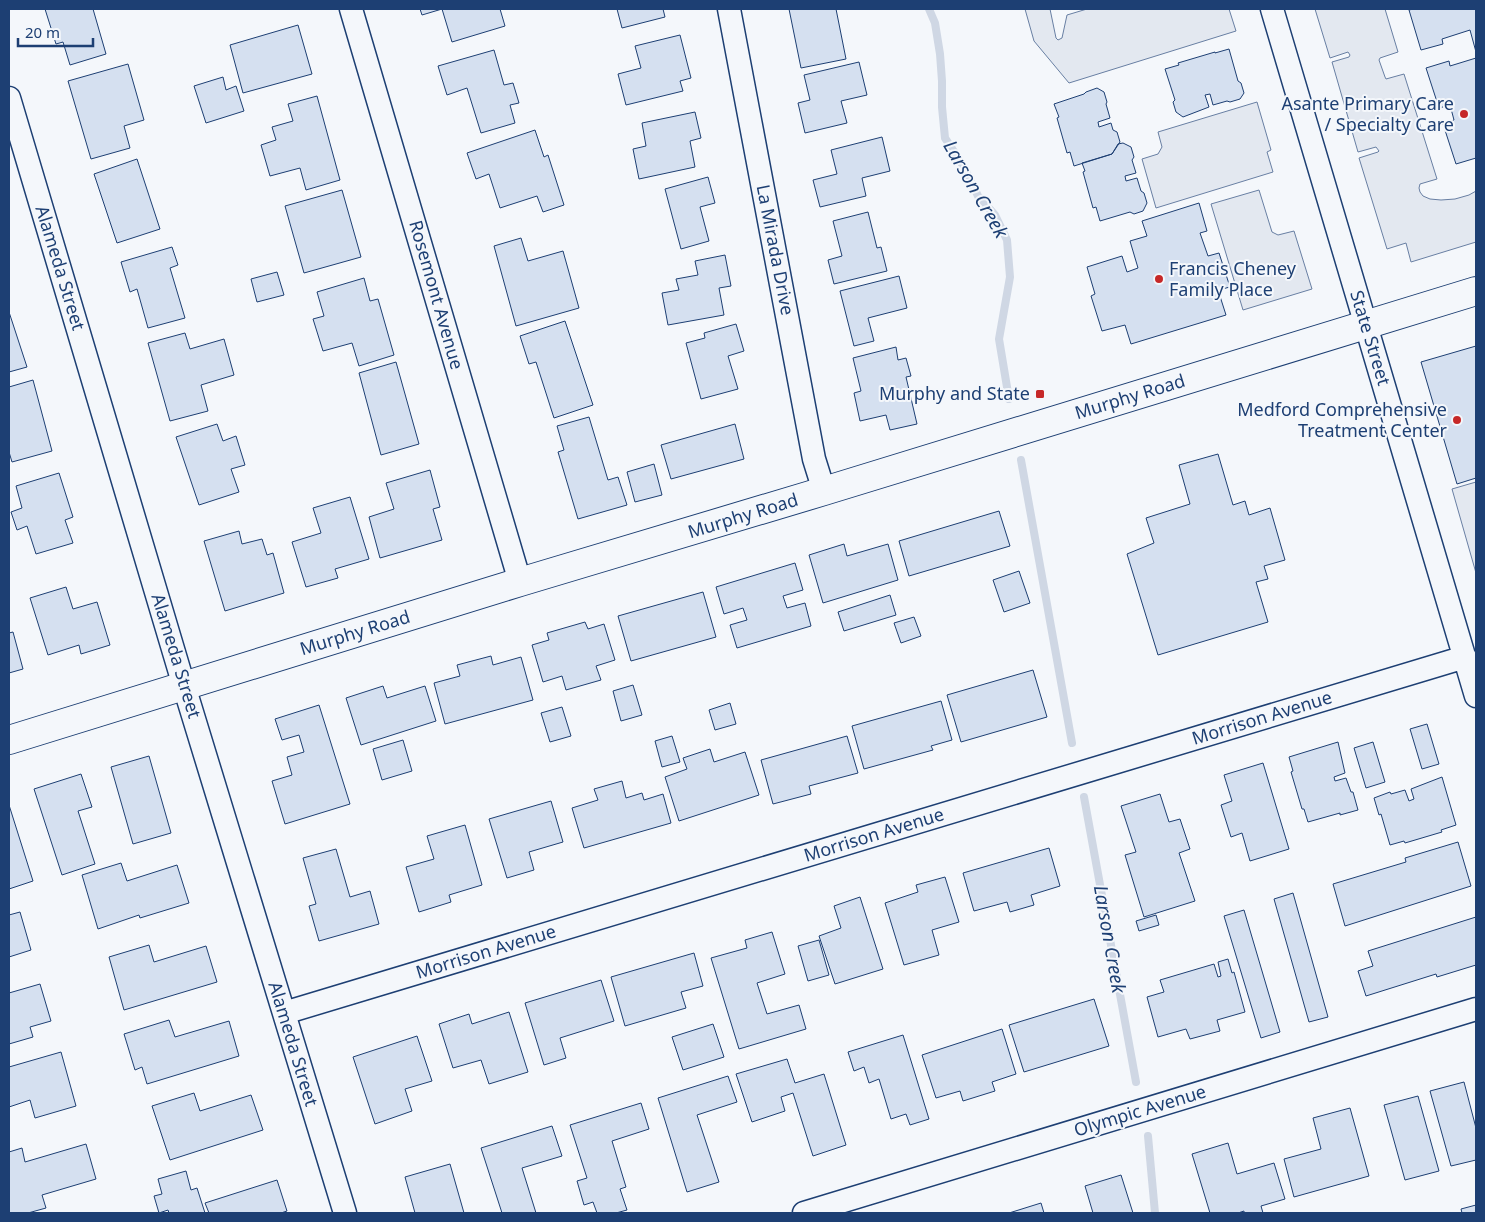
<svg xmlns="http://www.w3.org/2000/svg" width="1485" height="1222" viewBox="0 0 1485 1222" font-family="'Noto Sans',sans-serif">
  <style>
    .parking { fill: #e3e8f0; stroke: #687fa3 }
    .lines { fill: none; stroke-linecap: round; stroke-linejoin: round }
    .stream { stroke: #cfd7e4; stroke-width: 8 }
    .building { fill: #d5e0f0; stroke: #1d3f73 }
    .minor-casing { stroke: #1d3f73; stroke-width: 25 }
    .tertiary-casing { stroke: #1d3f73; stroke-width: 30 }
    .minor { stroke: #f4f7fb; stroke-width: 22 }
    .tertiary { stroke: #f4f7fb; stroke-width: 28 }
    .poi-dot { fill: #c62828; stroke: #f4f7fb; stroke-width: 2 }
    .labels { text-anchor: middle; stroke-width: 4; stroke-linejoin: round; paint-order: stroke }
    .poi-label { font-size: 18px; fill: #1d3f73; stroke: #f4f7fb; text-anchor: end }
    .street-label { font-size: 18px; fill: #1d3f73; stroke: #f4f7fb }
    .water-label { font-size: 19px; font-style: italic; fill: #1d3f73; stroke: #f4f7fb }
  </style>
  <rect width="100%" height="100%" fill="#f4f7fb"/>
  <path class="parking" d="M 1025,9 L 1050,9 L 1056,38 L 1058,40 L 1062,38 L 1067,15 L 1087,9 L 1229,9 L 1236,31 L 1069,83 L 1034,41 Z
    M 1315,9 L 1385,9 L 1398,52 L 1380,58 L 1379,60 L 1385,77 L 1386,79 L 1404,74 L 1437,179 L 1420,184 L 1419,188 L 1420,192 L 1423,196 L 1430,199 L 1441,200 L 1455,199 L 1469,195 L 1476,191 L 1476,242 L 1411,262 L 1406,243 L 1387,249 L 1359,158 L 1378,152 L 1379,151 L 1376,147 L 1358,152 L 1332,62 L 1349,57 L 1350,55 L 1348,52 L 1330,58 Z
    M 1257,102 L 1271,150 L 1267,152 L 1273,172 L 1156,208 L 1142,159 L 1158,154 L 1162,147 L 1158,132 Z
    M 1259,190 L 1272,232 L 1278,235 L 1294,231 L 1312,289 L 1243,310 L 1211,204 Z
    M 1476,482 L 1476,573 L 1452,489 Z"/>
  <g class="lines">
    <path class="stream" d="M 929,9 L 935,23 L 940,54 L 942,81 L 942,107 L 945,138 L 964,167 L 978,196 L 995,215 L 1007,240 L 1010,277 L 999,339 L 1009,399
      M 1021,460 L 1072,743
      M 1084,797 L 1136,1082
      M 1148,1136 L 1155,1213"/>
  </g>
  <path class="building" d="M 45,9 L 93,9 L 106,54 L 70,65 L 63,42 L 56,44 Z
    M 420,9 L 500,9 L 505,26 L 452,42 L 442,9 L 422,15 Z
    M 617,9 L 663,9 L 665,17 L 622,28 Z
    M 789,9 L 836,9 L 846,59 L 801,68 Z
    M 1413,9 L 1476,9 L 1476,52 L 1470,30 L 1442,39 L 1443,44 L 1421,50 L 1409,10 Z
    M 298,25 L 312,74 L 243,93 L 230,45 Z
    M 680,35 L 691,78 L 680,81 L 683,91 L 626,105 L 618,74 L 641,68 L 635,46 Z
    M 1229,49 L 1238,81 L 1241,83 L 1244,93 L 1240,99 L 1230,102 L 1227,101 L 1213,105 L 1210,94 L 1205,95 L 1209,107 L 1183,117 L 1176,112 L 1173,102 L 1175,100 L 1165,69 L 1179,65 L 1178,63 L 1215,52 L 1215,53 Z
    M 494,50 L 504,85 L 513,83 L 519,103 L 510,105 L 515,123 L 481,133 L 467,88 L 447,95 L 438,66 Z
    M 1476,58 L 1476,158 L 1456,164 L 1443,124 L 1454,120 L 1450,105 L 1439,108 L 1426,68 L 1449,61 L 1450,66 Z
    M 859,62 L 867,95 L 841,101 L 847,123 L 805,133 L 798,103 L 810,100 L 804,75 Z
    M 128,64 L 144,120 L 124,126 L 130,148 L 91,159 L 68,81 Z
    M 223,77 L 226,90 L 236,86 L 244,111 L 206,123 L 194,86 Z
    M 1097,88 L 1104,92 L 1107,102 L 1106,104 L 1110,118 L 1098,122 L 1099,127 L 1111,123 L 1113,130 L 1117,132 L 1120,142 L 1112,154 L 1074,166 L 1070,152 L 1067,153 L 1057,118 L 1059,117 L 1054,104 L 1084,94 L 1086,92 Z
    M 317,96 L 340,180 L 306,190 L 300,168 L 270,176 L 261,145 L 276,140 L 272,127 L 293,121 L 288,104 Z
    M 695,112 L 701,138 L 690,141 L 695,167 L 639,179 L 633,149 L 646,146 L 642,123 Z
    M 535,130 L 544,157 L 548,155 L 564,205 L 543,212 L 537,196 L 500,208 L 489,174 L 476,179 L 467,153 Z
    M 882,137 L 890,171 L 862,178 L 866,196 L 820,207 L 813,180 L 837,174 L 831,150 Z
    M 1123,143 L 1131,147 L 1134,157 L 1132,160 L 1136,173 L 1125,176 L 1126,181 L 1137,178 L 1141,191 L 1144,193 L 1147,203 L 1143,211 L 1134,214 L 1130,212 L 1100,221 L 1096,207 L 1093,208 L 1083,172 L 1085,171 L 1082,163 L 1112,154 L 1118,144 Z
    M 137,159 L 160,229 L 117,243 L 94,174 Z
    M 708,177 L 715,203 L 700,207 L 709,241 L 681,249 L 665,189 Z
    M 342,190 L 361,257 L 304,273 L 285,206 Z
    M 1199,203 L 1207,231 L 1200,233 L 1208,256 L 1219,253 L 1230,287 L 1218,290 L 1226,315 L 1131,344 L 1125,325 L 1102,331 L 1091,296 L 1095,294 L 1087,267 L 1122,256 L 1127,272 L 1138,268 L 1130,241 L 1147,236 L 1142,221 Z
    M 868,212 L 877,248 L 881,247 L 887,271 L 834,284 L 828,260 L 842,256 L 833,221 Z
    M 521,238 L 528,261 L 563,251 L 579,308 L 516,326 L 494,246 Z
    M 172,247 L 178,265 L 170,268 L 185,318 L 148,328 L 137,289 L 130,292 L 121,262 Z
    M 725,255 L 731,286 L 719,288 L 724,315 L 668,325 L 662,293 L 679,290 L 676,279 L 698,275 L 695,261 Z
    M 277,272 L 284,295 L 257,302 L 251,279 Z
    M 899,276 L 907,308 L 868,318 L 874,341 L 854,346 L 840,291 Z
    M 364,278 L 370,301 L 378,299 L 394,355 L 359,366 L 352,343 L 323,351 L 313,319 L 324,316 L 317,292 Z
    M 9,312 L 27,367 L 9,372 Z
    M 565,321 L 593,405 L 554,418 L 536,362 L 529,364 L 520,336 Z
    M 736,324 L 744,351 L 728,356 L 738,389 L 701,399 L 686,343 L 705,338 L 704,333 Z
    M 185,333 L 190,349 L 224,339 L 234,375 L 201,385 L 208,411 L 170,421 L 148,343 Z
    M 1476,346 L 1476,478 L 1457,484 L 1421,362 Z
    M 896,347 L 898,360 L 906,358 L 911,376 L 906,377 L 917,424 L 890,430 L 886,415 L 860,421 L 854,393 L 861,391 L 853,358 Z
    M 396,362 L 419,444 L 381,455 L 359,373 Z
    M 33,380 L 52,451 L 12,462 L 9,452 L 9,387 Z
    M 589,417 L 608,480 L 618,477 L 627,505 L 578,519 L 558,452 L 564,450 L 557,426 Z
    M 217,424 L 223,441 L 236,436 L 245,465 L 231,469 L 239,492 L 199,505 L 176,437 Z
    M 735,424 L 744,459 L 671,479 L 661,445 Z
    M 1218,454 L 1233,505 L 1245,501 L 1249,515 L 1270,508 L 1285,560 L 1264,566 L 1268,579 L 1256,582 L 1268,622 L 1158,655 L 1127,554 L 1154,543 L 1146,518 L 1190,504 L 1179,465 Z
    M 654,464 L 662,495 L 635,502 L 627,472 Z
    M 430,470 L 440,507 L 433,509 L 442,540 L 380,558 L 369,517 L 394,509 L 386,483 Z
    M 59,473 L 73,517 L 65,520 L 73,543 L 36,554 L 27,526 L 17,530 L 11,512 L 22,508 L 16,486 Z
    M 350,497 L 369,559 L 335,569 L 338,578 L 306,587 L 292,542 L 321,533 L 313,508 Z
    M 999,511 L 1010,546 L 909,576 L 899,541 Z
    M 239,531 L 242,544 L 262,539 L 267,555 L 273,553 L 284,593 L 225,611 L 204,541 Z
    M 844,544 L 847,556 L 888,544 L 898,580 L 823,603 L 809,555 Z
    M 795,563 L 803,590 L 783,596 L 787,608 L 805,603 L 811,626 L 737,648 L 730,625 L 747,620 L 743,608 L 724,614 L 716,587 Z
    M 1019,571 L 1030,603 L 1004,612 L 993,580 Z
    M 66,587 L 73,609 L 97,602 L 110,645 L 81,654 L 79,645 L 48,655 L 30,598 Z
    M 703,592 L 716,637 L 631,661 L 618,616 Z
    M 890,595 L 896,615 L 844,631 L 838,612 Z
    M 914,617 L 921,636 L 901,643 L 894,623 Z
    M 585,622 L 588,629 L 604,624 L 615,660 L 596,666 L 601,680 L 566,690 L 562,676 L 543,682 L 532,645 L 549,640 L 547,633 Z
    M 13,632 L 23,669 L 9,673 L 9,633 Z
    M 491,656 L 493,665 L 521,657 L 533,700 L 445,724 L 434,683 L 460,676 L 457,665 Z
    M 1033,670 L 1047,717 L 961,742 L 947,695 Z
    M 633,685 L 642,715 L 621,721 L 613,691 Z
    M 383,686 L 387,698 L 425,686 L 436,721 L 361,745 L 346,698 Z
    M 941,701 L 952,740 L 931,746 L 933,750 L 864,769 L 852,726 Z
    M 730,703 L 736,724 L 715,730 L 709,710 Z
    M 319,705 L 350,804 L 285,824 L 272,781 L 292,775 L 287,757 L 304,752 L 299,735 L 282,740 L 275,719 Z
    M 562,707 L 571,736 L 550,742 L 541,713 Z
    M 1427,724 L 1439,764 L 1422,769 L 1410,729 Z
    M 672,736 L 680,762 L 662,767 L 655,741 Z
    M 847,736 L 858,773 L 809,786 L 811,794 L 773,804 L 761,760 Z
    M 403,740 L 412,771 L 382,780 L 373,749 Z
    M 1338,742 L 1345,773 L 1334,777 L 1335,781 L 1346,778 L 1351,792 L 1353,792 L 1358,810 L 1340,815 L 1340,813 L 1308,822 L 1304,809 L 1302,809 L 1291,772 L 1293,771 L 1289,757 Z
    M 1373,742 L 1385,782 L 1366,788 L 1354,748 Z
    M 710,749 L 714,762 L 745,752 L 759,795 L 679,821 L 665,777 L 687,769 L 683,758 Z
    M 149,756 L 171,833 L 133,844 L 111,767 Z
    M 1263,763 L 1289,849 L 1250,861 L 1242,833 L 1231,837 L 1221,805 L 1232,801 L 1224,775 Z
    M 81,774 L 92,807 L 78,811 L 95,864 L 62,875 L 34,789 Z
    M 1442,777 L 1456,825 L 1441,830 L 1442,832 L 1405,843 L 1404,841 L 1390,845 L 1381,814 L 1379,815 L 1374,798 L 1390,792 L 1391,794 L 1405,790 L 1409,801 L 1414,799 L 1411,789 Z
    M 622,781 L 626,798 L 642,793 L 644,800 L 663,794 L 671,823 L 584,848 L 572,808 L 598,800 L 594,789 Z
    M 1160,794 L 1169,822 L 1180,819 L 1190,849 L 1179,853 L 1195,901 L 1144,917 L 1125,855 L 1136,852 L 1121,806 Z
    M 551,801 L 563,842 L 529,852 L 534,870 L 507,878 L 489,819 Z
    M 9,805 L 33,881 L 9,889 Z
    M 465,825 L 482,885 L 449,895 L 451,902 L 419,912 L 406,867 L 434,859 L 427,836 Z
    M 1458,842 L 1471,886 L 1345,926 L 1333,884 L 1406,862 L 1405,858 Z
    M 1049,848 L 1060,886 L 1031,895 L 1034,905 L 1010,912 L 1007,902 L 974,911 L 963,873 Z
    M 336,849 L 350,897 L 370,891 L 379,924 L 319,941 L 309,906 L 316,904 L 303,858 Z
    M 121,863 L 127,881 L 177,865 L 189,903 L 140,918 L 139,915 L 98,929 L 82,875 Z
    M 945,877 L 959,922 L 932,930 L 939,955 L 904,965 L 885,903 L 918,892 L 916,885 Z
    M 1293,893 L 1328,1017 L 1309,1022 L 1274,899 Z
    M 860,897 L 883,969 L 835,984 L 819,936 L 841,928 L 834,906 Z
    M 1244,910 L 1280,1032 L 1261,1038 L 1224,916 Z
    M 20,912 L 31,950 L 9,957 L 9,915 Z
    M 1156,915 L 1159,925 L 1139,931 L 1136,921 Z
    M 1476,917 L 1476,965 L 1437,977 L 1436,974 L 1366,996 L 1358,971 L 1373,966 L 1368,951 Z
    M 772,932 L 785,974 L 757,983 L 767,1014 L 799,1005 L 806,1029 L 739,1049 L 711,958 L 747,948 L 745,940 Z
    M 819,940 L 829,975 L 808,981 L 798,946 Z
    M 149,945 L 154,962 L 206,946 L 217,982 L 124,1010 L 109,957 Z
    M 694,953 L 703,986 L 681,992 L 686,1008 L 625,1026 L 611,977 Z
    M 1228,959 L 1232,973 L 1234,972 L 1245,1012 L 1217,1020 L 1220,1031 L 1190,1039 L 1186,1029 L 1158,1037 L 1147,997 L 1164,992 L 1160,980 L 1214,964 L 1218,977 L 1221,976 L 1218,962 Z
    M 601,980 L 614,1021 L 560,1038 L 566,1058 L 544,1065 L 525,1003 Z
    M 40,984 L 51,1021 L 30,1027 L 33,1037 L 9,1044 L 9,993 Z
    M 1094,999 L 1109,1046 L 1024,1072 L 1009,1025 Z
    M 509,1012 L 528,1072 L 489,1084 L 481,1060 L 453,1068 L 439,1024 L 469,1014 L 472,1024 Z
    M 169,1020 L 175,1037 L 229,1021 L 239,1056 L 147,1084 L 142,1067 L 135,1070 L 124,1034 Z
    M 713,1024 L 724,1057 L 683,1070 L 672,1037 Z
    M 1002,1029 L 1016,1074 L 992,1082 L 995,1091 L 963,1101 L 960,1091 L 936,1098 L 922,1055 Z
    M 903,1035 L 929,1119 L 910,1125 L 906,1114 L 891,1119 L 879,1079 L 869,1083 L 864,1067 L 854,1071 L 848,1052 Z
    M 417,1036 L 432,1081 L 405,1089 L 412,1111 L 375,1124 L 353,1057 Z
    M 61,1052 L 76,1106 L 35,1118 L 30,1100 L 9,1107 L 9,1067 Z
    M 787,1059 L 795,1083 L 824,1074 L 846,1145 L 813,1156 L 793,1093 L 781,1097 L 785,1111 L 752,1122 L 736,1074 Z
    M 728,1076 L 737,1102 L 697,1115 L 719,1182 L 687,1192 L 658,1098 Z
    M 1464,1082 L 1476,1128 L 1476,1160 L 1451,1166 L 1430,1091 Z
    M 194,1093 L 200,1111 L 251,1095 L 263,1130 L 170,1160 L 152,1106 Z
    M 1418,1096 L 1439,1171 L 1405,1180 L 1384,1105 Z
    M 641,1103 L 649,1129 L 612,1141 L 626,1187 L 620,1189 L 627,1210 L 616,1213 L 597,1213 L 593,1202 L 584,1205 L 577,1181 L 587,1178 L 570,1125 Z
    M 1350,1108 L 1369,1176 L 1294,1197 L 1284,1159 L 1321,1149 L 1313,1118 Z
    M 552,1126 L 562,1156 L 522,1168 L 536,1213 L 502,1213 L 481,1148 Z
    M 1228,1143 L 1237,1174 L 1274,1163 L 1285,1199 L 1261,1206 L 1263,1213 L 1244,1213 L 1244,1211 L 1238,1213 L 1210,1213 L 1192,1154 Z
    M 86,1144 L 96,1179 L 42,1195 L 46,1208 L 28,1213 L 9,1213 L 9,1152 L 22,1148 L 25,1162 Z
    M 450,1164 L 464,1213 L 415,1213 L 405,1177 Z
    M 186,1171 L 191,1190 L 197,1188 L 205,1213 L 169,1213 L 168,1210 L 159,1213 L 154,1196 L 162,1194 L 158,1179 Z
    M 1121,1175 L 1133,1213 L 1093,1213 L 1085,1186 Z
    M 277,1180 L 287,1211 L 281,1213 L 209,1213 L 205,1203 Z
    M 1041,1203 L 1044,1213 L 1009,1213 Z
    M 1476,1205 L 1476,1213 L 1462,1213 L 1461,1209 Z"/>
  <g class="lines">
    <defs>
      <path id="minor" d="M 351,9 L 520,582
        M 729,9 L 814,459 L 824,491
        M 1272,9 L 1476,696
        M 9,98 L 184,686 L 345,1213
        M 284,1013 L 1465,657
        M 804,1213 L 1476,1009"/>
      <path id="tertiary" d="M 9,740 L 520,582 L 824,491 L 1476,291"/>
    </defs>
    <use href="#minor" class="minor-casing"/>
    <use href="#tertiary" class="tertiary-casing"/>
    <use href="#minor" class="minor"/>
    <use href="#tertiary" class="tertiary"/>
  </g>
  <g class="poi-dot">
    <circle cx="1464" cy="114" r="5"/>
    <circle cx="1159" cy="279" r="5"/>
    <rect x="1035" y="389" width="10" height="10" rx="2.5"/>
    <circle cx="1457" cy="420" r="5"/>
  </g>
  <g class="labels">
    <g class="poi-label">
      <text x="1454" y="110">Asante Primary Care<tspan x="1454" dy="21">/ Specialty Care</tspan></text>
      <text x="1169" y="275" text-anchor="start">Francis Cheney<tspan x="1169" dy="21">Family Place</tspan></text>
      <text x="1030" y="400">Murphy and State</text>
      <text x="1447" y="416">Medford Comprehensive<tspan x="1447" dy="21">Treatment Center</tspan></text>
    </g>
    <g class="street-label">
      <text transform="translate(775 250) rotate(79)" y="6">La Mirada Drive</text>
      <text transform="translate(60 268) rotate(73)" y="6">Alameda Street</text>
      <text transform="translate(436 295) rotate(74)" y="6">Rosemont Avenue</text>
      <text transform="translate(1370 338) rotate(73)" y="6">State Street</text>
      <text transform="translate(1130 397) rotate(-17)" y="6">Murphy Road</text>
      <text transform="translate(743 516) rotate(-17)" y="6">Murphy Road</text>
      <text transform="translate(355 633) rotate(-17)" y="6">Murphy Road</text>
      <text transform="translate(176 656) rotate(73)" y="6">Alameda Street</text>
      <text transform="translate(1262 718) rotate(-17)" y="6">Morrison Avenue</text>
      <text transform="translate(874 835) rotate(-17)" y="6">Morrison Avenue</text>
      <text transform="translate(486 952) rotate(-17)" y="6">Morrison Avenue</text>
      <text transform="translate(293 1044) rotate(73)" y="6">Alameda Street</text>
      <text transform="translate(1140 1111) rotate(-17)" y="6">Olympic Avenue</text>
    </g>
    <g class="water-label">
      <text transform="translate(976 189) rotate(60)" y="7">Larson Creek</text>
      <text transform="translate(1110 939) rotate(80)" y="7">Larson Creek</text>
    </g>
  </g>
  <rect width="1485" height="1222" fill="none" stroke="#1d3f73" stroke-width="20"/>
  <path d="M18 38v8h75v-8" fill="none" stroke="#1d3f73" stroke-width="2.5"/>
  <text x="25" y="38" font-size="15" fill="#1d3f73" stroke="#f4f7fb" stroke-width="4" paint-order="stroke">20 m</text>
</svg>
